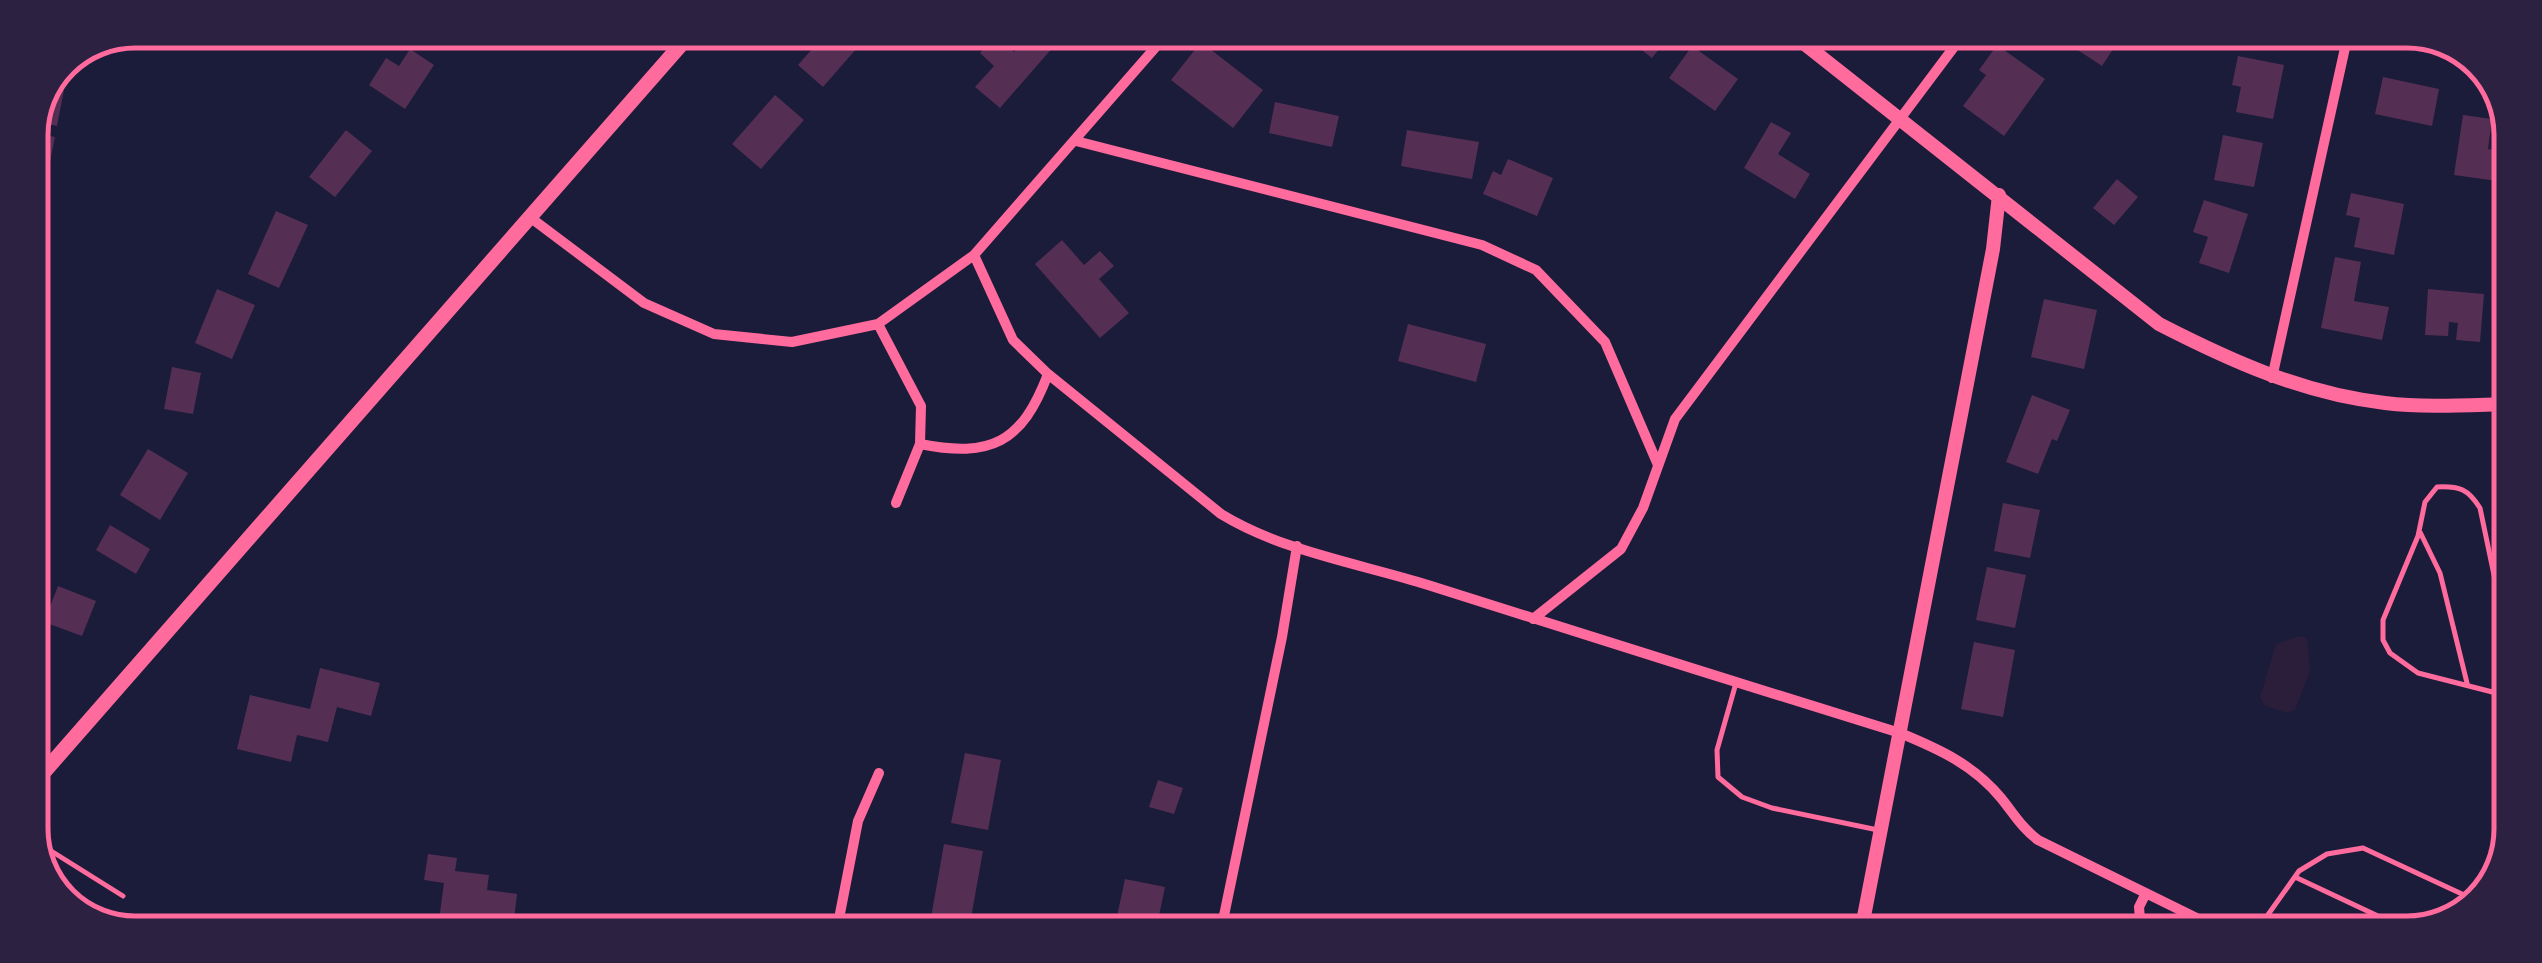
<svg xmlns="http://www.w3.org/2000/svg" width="2542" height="963" viewBox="0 0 2542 963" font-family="Manrope,sans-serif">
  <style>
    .green { fill: #2a1e3b }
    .building { fill: #542f53 }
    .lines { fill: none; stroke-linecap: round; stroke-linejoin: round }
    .service { stroke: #ff6b9d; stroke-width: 5 }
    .minor { stroke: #ff6b9d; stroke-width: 10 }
    .tertiary { stroke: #ff6b9d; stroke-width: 14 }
    .secondary { stroke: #ff6b9d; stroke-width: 15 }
    .rim { fill: none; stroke: #ff6b9d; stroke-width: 5 }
  </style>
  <rect width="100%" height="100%" fill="#1b1b3a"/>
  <path class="green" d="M 2300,636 L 2307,638 L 2310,671 L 2295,710 L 2287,713 L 2265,706 L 2260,697 L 2276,644 Z"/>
  <path class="building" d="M 827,32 L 871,32 L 823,87 L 798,65 Z
    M 1032,32 L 1044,32 L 1042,35 L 1054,46 L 1000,108 L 975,87 L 994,66 L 980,53 L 995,36 L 1014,52 Z
    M 1621,34 L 1671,34 L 1652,58 Z
    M 2055,35 L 2104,35 L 2117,43 L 2102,66 Z
    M 2242,35 L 2275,35 L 2272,47 L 2241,41 Z
    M 1201,42 L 1263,90 L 1233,128 L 1171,80 Z
    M 1997,45 L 2045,79 L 2004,136 L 1963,106 L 1986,75 L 1979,70 Z
    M 1692,46 L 1738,79 L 1715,111 L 1669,78 Z
    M 410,49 L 434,65 L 405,109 L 369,85 L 386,58 L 399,66 Z
    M 2238,56 L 2284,65 L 2273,119 L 2236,112 L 2241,87 L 2232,85 Z
    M 2383,77 L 2439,89 L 2432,126 L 2375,114 Z
    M 51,82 L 65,85 L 57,126 L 33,121 Z
    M 775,95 L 804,120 L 761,169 L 732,144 Z
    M 1275,102 L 1339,116 L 1332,147 L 1269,133 Z
    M 2463,115 L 2492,119 L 2488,149 L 2510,152 L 2505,182 L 2454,175 Z
    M 1771,122 L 1791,133 L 1778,154 L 1810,174 L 1795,199 L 1744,168 Z
    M 346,130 L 372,151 L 335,197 L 309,177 Z
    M 1407,130 L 1479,142 L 1472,179 L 1401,166 Z
    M 30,132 L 55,137 L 47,177 L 30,173 Z
    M 2223,135 L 2263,143 L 2254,187 L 2214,180 Z
    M 1508,159 L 1553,178 L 1537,216 L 1483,194 L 1493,171 L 1501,175 Z
    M 2117,179 L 2138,197 L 2114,225 L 2093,208 Z
    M 30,185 L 43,188 L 35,227 L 30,226 Z
    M 2351,193 L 2404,204 L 2394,255 L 2354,247 L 2360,218 L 2346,215 Z
    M 2204,200 L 2248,214 L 2229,273 L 2199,263 L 2208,237 L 2193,232 Z
    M 276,211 L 308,225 L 279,288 L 248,274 Z
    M 1062,240 L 1084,265 L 1100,251 L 1114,266 L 1099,279 L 1129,313 L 1100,338 L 1035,264 Z
    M 2335,257 L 2361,262 L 2354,301 L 2389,307 L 2382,340 L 2321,328 Z
    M 2500,287 L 2511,287 L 2510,318 L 2499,318 Z
    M 217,289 L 255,305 L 232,359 L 195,343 Z
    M 2428,289 L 2484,294 L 2480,342 L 2456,340 L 2458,323 L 2449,322 L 2448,336 L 2425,335 Z
    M 2044,299 L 2097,310 L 2084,369 L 2031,357 Z
    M 1408,324 L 1486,344 L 1476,382 L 1398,361 Z
    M 172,367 L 201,373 L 193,414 L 164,409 Z
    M 2032,395 L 2070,410 L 2057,441 L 2052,439 L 2038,474 L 2006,462 Z
    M 148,449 L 188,473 L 160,520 L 120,495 Z
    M 2003,503 L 2040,510 L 2030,558 L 1994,551 Z
    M 110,525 L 150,549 L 136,574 L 96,550 Z
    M 1987,567 L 2026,575 L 2015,628 L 1976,620 Z
    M 58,586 L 96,601 L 82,636 L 44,622 Z
    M 1974,642 L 2015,650 L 2003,717 L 1961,709 Z
    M 320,668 L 380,683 L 371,716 L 337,707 L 328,742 L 297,735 L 291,762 L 237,749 L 250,695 L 310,709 Z
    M 965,753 L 1001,760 L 988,830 L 951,823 Z
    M 1158,780 L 1183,788 L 1174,814 L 1149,807 Z
    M 944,844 L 983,851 L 969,929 L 930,923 Z
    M 428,854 L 457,858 L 455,871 L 489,875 L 487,890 L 517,894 L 513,928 L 439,920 L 444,883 L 424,880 Z
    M 1125,879 L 1165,887 L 1156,930 L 1114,930 Z"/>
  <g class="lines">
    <path class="service" d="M 2420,532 L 2440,573 L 2467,683
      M 1736,683 L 1717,750 L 1718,777 L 1742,797 L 1772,808 L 1878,830
      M 2508,696 L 2418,673 L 2390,653 L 2383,640 L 2383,620 L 2418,536 L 2425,502 L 2437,487 C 2460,486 2468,489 2480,508 L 2508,642
      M 32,839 L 123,896
      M 2295,877 L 2412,932
      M 2255,933 L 2299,871 L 2327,854 L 2363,848 L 2477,901"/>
    <path class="minor" d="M 2434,36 L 2459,48
      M 1076,141 L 1482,245 L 1536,270 L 1605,342 L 1658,465
      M 531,218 L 644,303 L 714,334 L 792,342 L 878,324 L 974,255 L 1168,33
      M 974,255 L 1013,340 L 1048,374 L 1221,514 C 1281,551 1361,564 1428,585 C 1586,634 1742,685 1900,733 C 1939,749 1974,765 2001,798 C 2014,814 2021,827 2038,840 L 2227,933
      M 878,324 L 921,406 L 920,444 L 896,503
      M 2272,378 L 2345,48 L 2352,36
      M 920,444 C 991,458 1022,443 1048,374
      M 1533,619 L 1621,549 L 1643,508 L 1675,419 L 1963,35
      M 837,929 L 858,821 L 879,773
      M 1221,930 L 1282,637 L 1297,546
      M 2141,932 L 2139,907 L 2146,893"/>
    <path class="tertiary" d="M 1792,34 L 2159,324 C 2231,361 2304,394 2385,403 C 2426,408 2469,405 2510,404
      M 1861,932 L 1993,249 L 1999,195"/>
    <path class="secondary" d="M 30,788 L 693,31"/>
  </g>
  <path d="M0 0H2542V963H0ZM135 48H2407A87 87 0 0 1 2494 135V829A87 87 0 0 1 2407 916H135A87 87 0 0 1 48 829V135A87 87 0 0 1 135 48Z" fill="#2d2142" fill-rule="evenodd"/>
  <path class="rim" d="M135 48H2407A87 87 0 0 1 2494 135V829A87 87 0 0 1 2407 916H135A87 87 0 0 1 48 829V135A87 87 0 0 1 135 48Z"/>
</svg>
